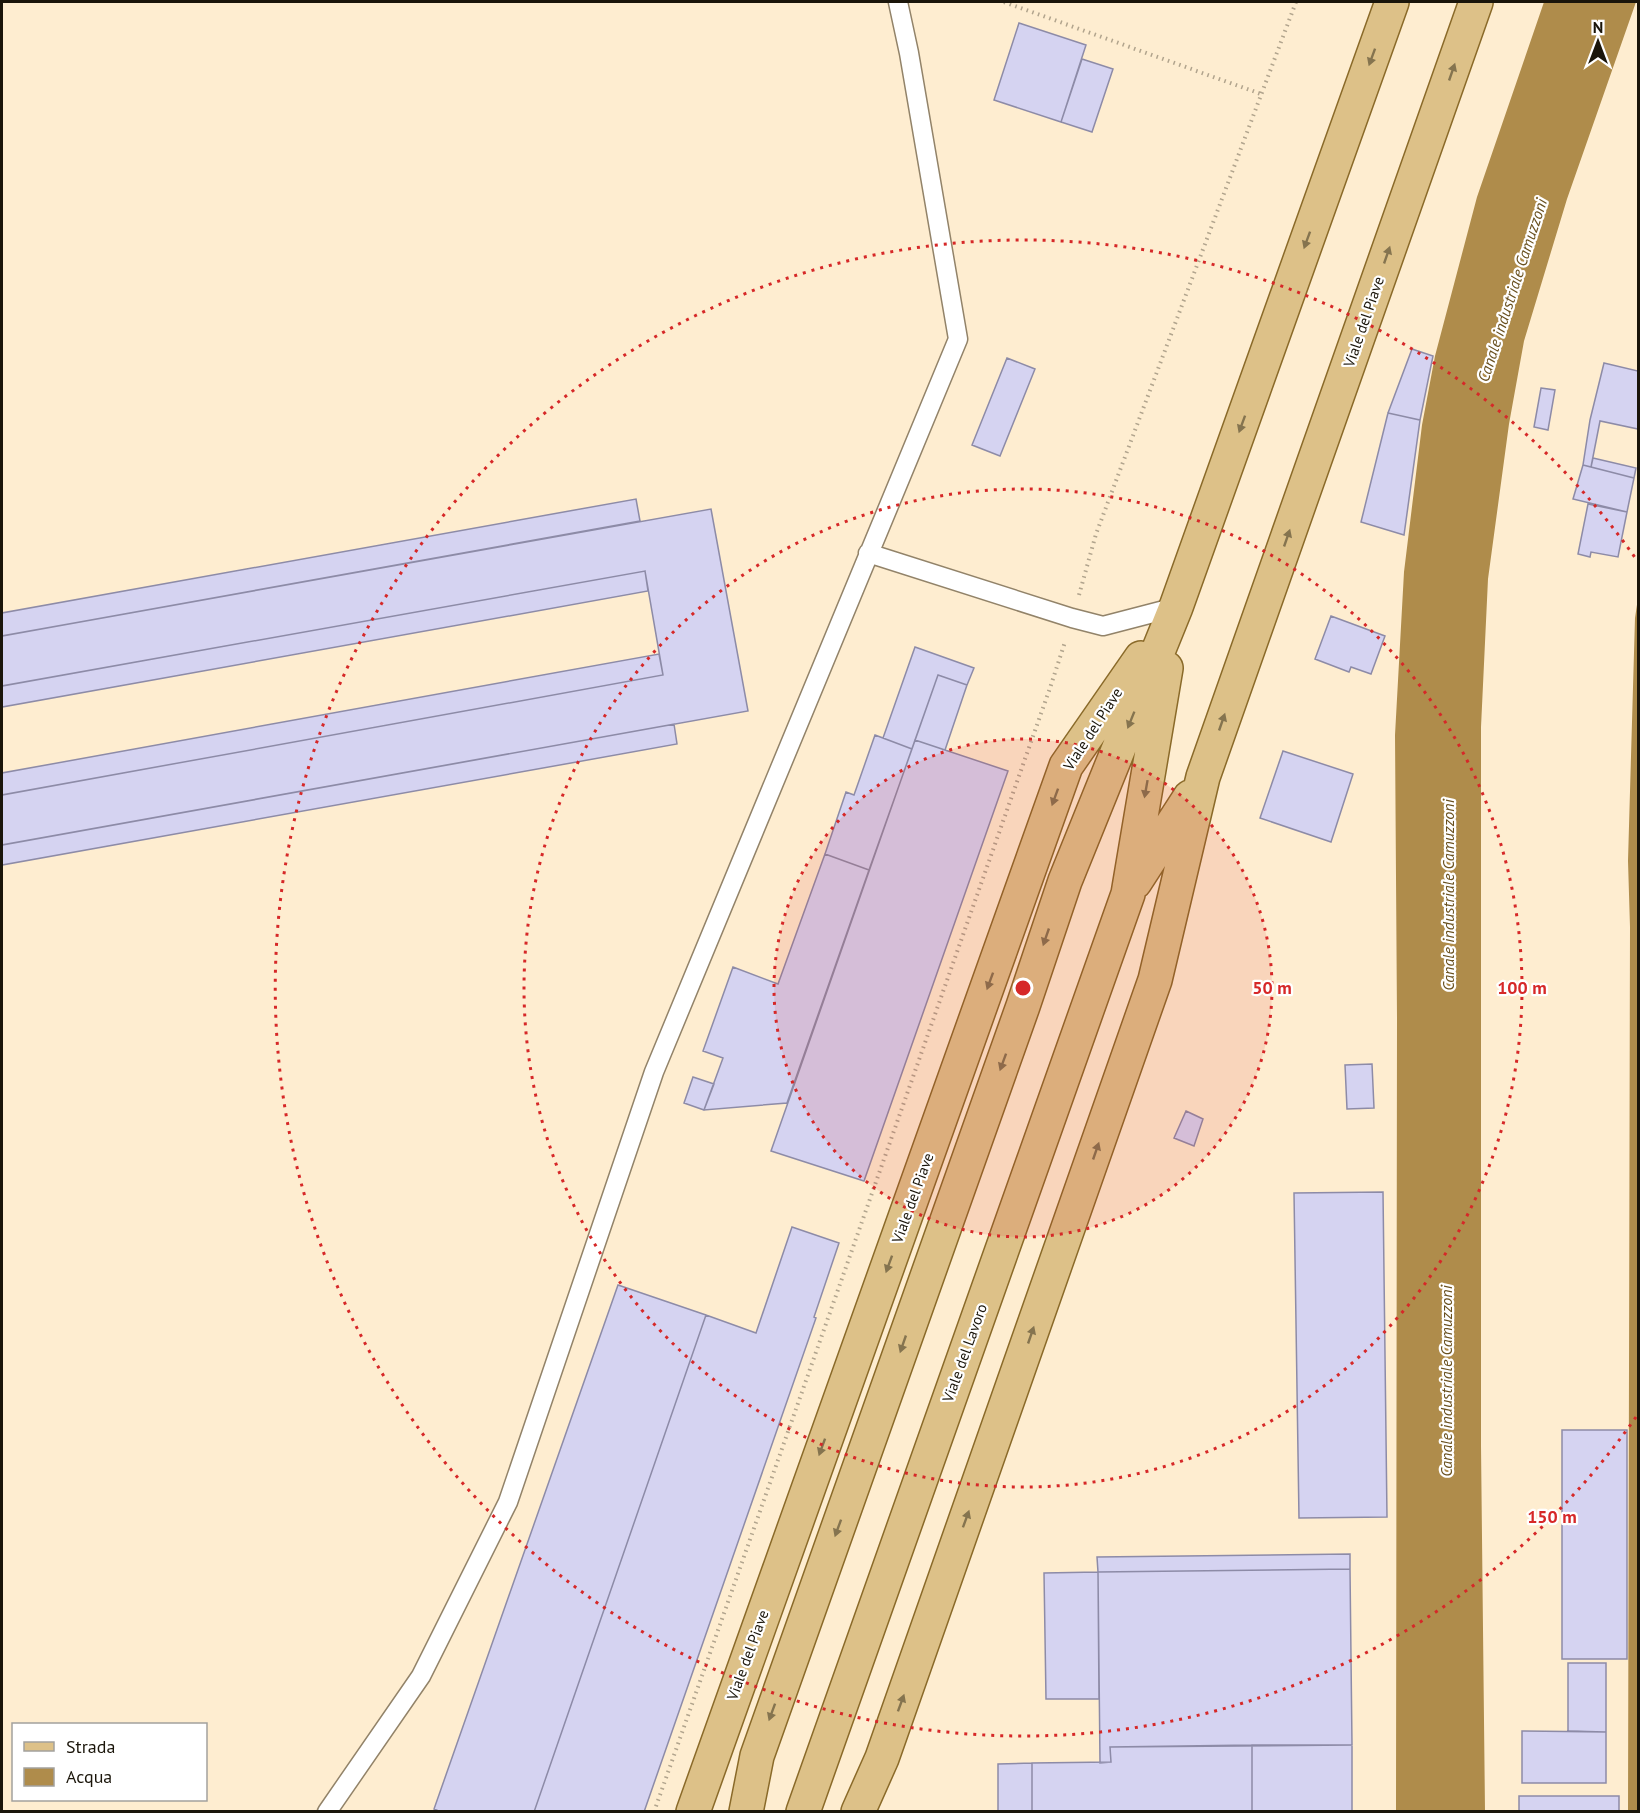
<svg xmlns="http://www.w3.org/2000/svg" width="1640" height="1813" viewBox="0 0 1640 1813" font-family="'PT Sans',sans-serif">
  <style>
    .water { fill: #af8c4b }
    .building { fill: #d5d3f1; stroke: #8d8ba7; stroke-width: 1.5 }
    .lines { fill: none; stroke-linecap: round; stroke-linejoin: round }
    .service-casing { stroke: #928369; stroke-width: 21 }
    .primary-casing { stroke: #8a6a29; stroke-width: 36 }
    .path { stroke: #b1a48d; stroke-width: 4; stroke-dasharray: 1.5 4.5; stroke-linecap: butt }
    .service { stroke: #fff; stroke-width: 18 }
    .primary { stroke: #ddc188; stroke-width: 33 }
    .oneway { fill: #85744f }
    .ring { fill: none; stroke: #d62828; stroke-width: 3; stroke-dasharray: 3 6 }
    .labels { text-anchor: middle; stroke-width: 4.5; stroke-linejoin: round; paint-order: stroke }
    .street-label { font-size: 15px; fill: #1a150a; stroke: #fff }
    .water-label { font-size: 16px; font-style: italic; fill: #69501e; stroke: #fff }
    .centre { fill: #d62828; stroke: #fff; stroke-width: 3 }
    .ring-label { font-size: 18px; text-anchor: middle; font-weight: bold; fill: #d62828; stroke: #fff; stroke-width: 4.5; stroke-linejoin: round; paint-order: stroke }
  </style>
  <rect width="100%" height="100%" fill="#feedd0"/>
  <path class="water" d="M 1544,2 L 1636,2 L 1567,199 L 1524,341 L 1509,424 L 1488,579 L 1481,727 L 1481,1446 L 1485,1811 L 1396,1811 L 1397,1017 L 1395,735 L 1404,572 L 1422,425 L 1435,356 L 1477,197 Z
    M 1638,598 L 1638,1811 L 1628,1812 L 1630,927 L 1628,861 L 1635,618 Z"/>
  <path class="building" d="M 1019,23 L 1086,45 L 1061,122 L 994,100 Z
    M 1082,59 L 1113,69 L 1092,132 L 1061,122 Z
    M 1412,349 L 1433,356 L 1420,420 L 1388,413 Z
    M 1007,358 L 1035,369 L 1000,456 L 972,445 Z
    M 1604,363 L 1638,371 L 1638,429 L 1600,421 L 1591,467 L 1583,465 L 1590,420 Z
    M 1541,388 L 1555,390 L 1548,430 L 1534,427 Z
    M 1388,413 L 1420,420 L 1404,535 L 1361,522 Z
    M 1593,458 L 1636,468 L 1634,478 L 1591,467 Z
    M 1583,465 L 1634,478 L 1627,512 L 1573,499 Z
    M 636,499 L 640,521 L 2,636 L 2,613 Z
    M 1588,504 L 1627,512 L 1618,557 L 1591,552 L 1590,557 L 1578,554 Z
    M 711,509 L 748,711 L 2,845 L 2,795 L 663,675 L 645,571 L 2,686 L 2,636 Z
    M 645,571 L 648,591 L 2,707 L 2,686 Z
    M 1331,616 L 1385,636 L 1371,674 L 1351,667 L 1349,672 L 1315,659 Z
    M 915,647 L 974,668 L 967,685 L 938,675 L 912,749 L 883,738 Z
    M 659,654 L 663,675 L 2,795 L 2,773 Z
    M 938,675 L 967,685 L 945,750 L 915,740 Z
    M 674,724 L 677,744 L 2,865 L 2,845 Z
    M 875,735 L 912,749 L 869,870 L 825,854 L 846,792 L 854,795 Z
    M 915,740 L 1008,771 L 864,1181 L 771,1151 Z
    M 1283,751 L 1353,774 L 1331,842 L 1260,818 Z
    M 825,854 L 869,870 L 787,1103 L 704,1110 L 723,1058 L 703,1051 L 733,967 L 778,984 Z
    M 1372,1064 L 1374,1108 L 1347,1109 L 1345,1065 Z
    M 693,1077 L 714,1084 L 704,1110 L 684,1103 Z
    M 1186,1111 L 1203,1119 L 1194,1146 L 1174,1138 Z
    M 1383,1192 L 1387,1517 L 1299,1518 L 1294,1193 Z
    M 792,1227 L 839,1243 L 814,1317 L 816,1318 L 644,1812 L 534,1812 L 706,1315 L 756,1333 Z
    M 618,1285 L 706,1315 L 534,1812 L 441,1812 L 434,1809 Z
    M 1562,1430 L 1627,1430 L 1627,1659 L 1562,1659 Z
    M 1350,1554 L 1350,1569 L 1098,1572 L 1097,1557 Z
    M 1350,1569 L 1352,1745 L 1110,1747 L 1111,1762 L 1100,1763 L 1098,1572 Z
    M 1098,1572 L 1099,1699 L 1046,1699 L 1044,1573 Z
    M 1568,1663 L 1606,1663 L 1606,1732 L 1568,1731 Z
    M 1522,1731 L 1606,1732 L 1606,1783 L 1522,1783 Z
    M 1252,1745 L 1252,1812 L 1032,1812 L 1032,1763 L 1111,1762 L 1110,1747 Z
    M 1252,1745 L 1352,1745 L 1352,1812 L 1252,1812 Z
    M 1032,1763 L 1032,1812 L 998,1812 L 998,1764 Z
    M 1519,1796 L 1619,1796 L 1619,1812 L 1519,1812 Z"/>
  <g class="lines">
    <defs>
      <path id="service" d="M 868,553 L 1072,618 L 1103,626 L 1176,607
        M 327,1812 L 421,1676 L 508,1502 L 654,1072 L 958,339 L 909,53 L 898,2"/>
      <path id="primary" d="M 1135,882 L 1190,797
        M 693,1812 L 1066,766 L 1141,658
        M 746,1812 L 757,1756 L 1023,1006 L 1065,881 L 1176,607 L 1392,2
        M 803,1812 L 1128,894 L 1166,668
        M 858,1812 L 882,1758 L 1155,980 L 1203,777 L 1476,2"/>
    </defs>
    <use href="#service" class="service-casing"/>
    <use href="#primary" class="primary-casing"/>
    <path class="path" d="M 1004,2 L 1261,94
      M 1079,595 L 1096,534 L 1296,2
      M 654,1812 L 1050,688 L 1065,642"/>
    <use href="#service" class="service"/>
    <use href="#primary" class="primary"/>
  </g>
  <defs><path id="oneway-solid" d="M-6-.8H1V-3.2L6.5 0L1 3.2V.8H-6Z" transform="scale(1.5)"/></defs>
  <g class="oneway">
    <use href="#oneway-solid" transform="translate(1372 57) rotate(110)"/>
    <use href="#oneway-solid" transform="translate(1452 72) rotate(-71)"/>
    <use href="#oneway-solid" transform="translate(1307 240) rotate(110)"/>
    <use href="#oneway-solid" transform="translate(1387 255) rotate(-71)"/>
    <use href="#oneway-solid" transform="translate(1242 424) rotate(110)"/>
    <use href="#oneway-solid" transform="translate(1287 538) rotate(-71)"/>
    <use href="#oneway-solid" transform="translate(1131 720) rotate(112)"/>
    <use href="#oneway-solid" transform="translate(1222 722) rotate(-71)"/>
    <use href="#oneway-solid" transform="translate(1146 789) rotate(100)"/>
    <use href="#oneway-solid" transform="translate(1055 797) rotate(110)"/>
    <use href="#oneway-solid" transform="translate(1046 937) rotate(109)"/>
    <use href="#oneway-solid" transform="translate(990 981) rotate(110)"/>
    <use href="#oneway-solid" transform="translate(1003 1062) rotate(110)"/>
    <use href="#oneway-solid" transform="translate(1096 1151) rotate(-71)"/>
    <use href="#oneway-solid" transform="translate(889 1264) rotate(110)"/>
    <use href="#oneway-solid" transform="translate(1031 1335) rotate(-71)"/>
    <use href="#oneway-solid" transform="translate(903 1344) rotate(109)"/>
    <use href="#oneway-solid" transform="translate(822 1447) rotate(110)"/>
    <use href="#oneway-solid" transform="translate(966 1519) rotate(-70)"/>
    <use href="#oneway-solid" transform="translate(838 1528) rotate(110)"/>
    <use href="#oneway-solid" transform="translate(901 1703) rotate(-70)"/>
    <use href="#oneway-solid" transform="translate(772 1712) rotate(110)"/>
  </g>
  <circle cx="1023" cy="988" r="249" fill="#d62828" fill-opacity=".12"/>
  <g class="ring">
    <circle cx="1023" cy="988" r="249"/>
    <circle cx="1023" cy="988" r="499"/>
    <path d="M1636 1417A748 748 0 1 1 1636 559"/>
  </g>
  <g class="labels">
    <g class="street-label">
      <text transform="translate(1364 322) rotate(-71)" y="5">Viale del Piave</text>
      <text transform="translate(1093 729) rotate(-57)" y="5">Viale del Piave</text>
      <text transform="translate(913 1198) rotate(-70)" y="5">Viale del Piave</text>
      <text transform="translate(965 1353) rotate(-70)" y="5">Viale del Lavoro</text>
      <text transform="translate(748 1655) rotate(-70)" y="5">Viale del Piave</text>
    </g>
    <g class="water-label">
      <text transform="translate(1512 290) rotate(-72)" y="6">Canale industriale Camuzzoni</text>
      <text transform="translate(1448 895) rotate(-90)" y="6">Canale industriale Camuzzoni</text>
      <text transform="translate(1446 1381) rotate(-90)" y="6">Canale industriale Camuzzoni</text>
    </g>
  </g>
  <circle cx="1023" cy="988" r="9" class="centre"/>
  <g class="ring-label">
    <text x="1272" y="994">50 m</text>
    <text x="1522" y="994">100 m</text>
    <text x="1552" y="1523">150 m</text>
  </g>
  <rect width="1640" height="1813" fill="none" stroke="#1a150a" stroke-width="6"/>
  <rect x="12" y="1723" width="195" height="78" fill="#ffffff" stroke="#a3a19d" stroke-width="1.5"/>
  <rect x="24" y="1742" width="30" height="9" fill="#ddc188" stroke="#a3a19d" stroke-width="1.5"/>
  <text x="66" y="1753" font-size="18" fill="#1a150a">Strada</text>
  <rect x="24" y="1768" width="30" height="18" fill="#af8c4b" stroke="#a3a19d" stroke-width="1.5"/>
  <text x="66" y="1783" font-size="18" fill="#1a150a">Acqua</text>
  <g transform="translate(1598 42)" stroke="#ffffff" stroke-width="4.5" paint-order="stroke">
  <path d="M0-4.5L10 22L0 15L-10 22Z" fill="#1a150a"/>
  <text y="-9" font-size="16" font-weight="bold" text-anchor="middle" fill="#1a150a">N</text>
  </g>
</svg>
